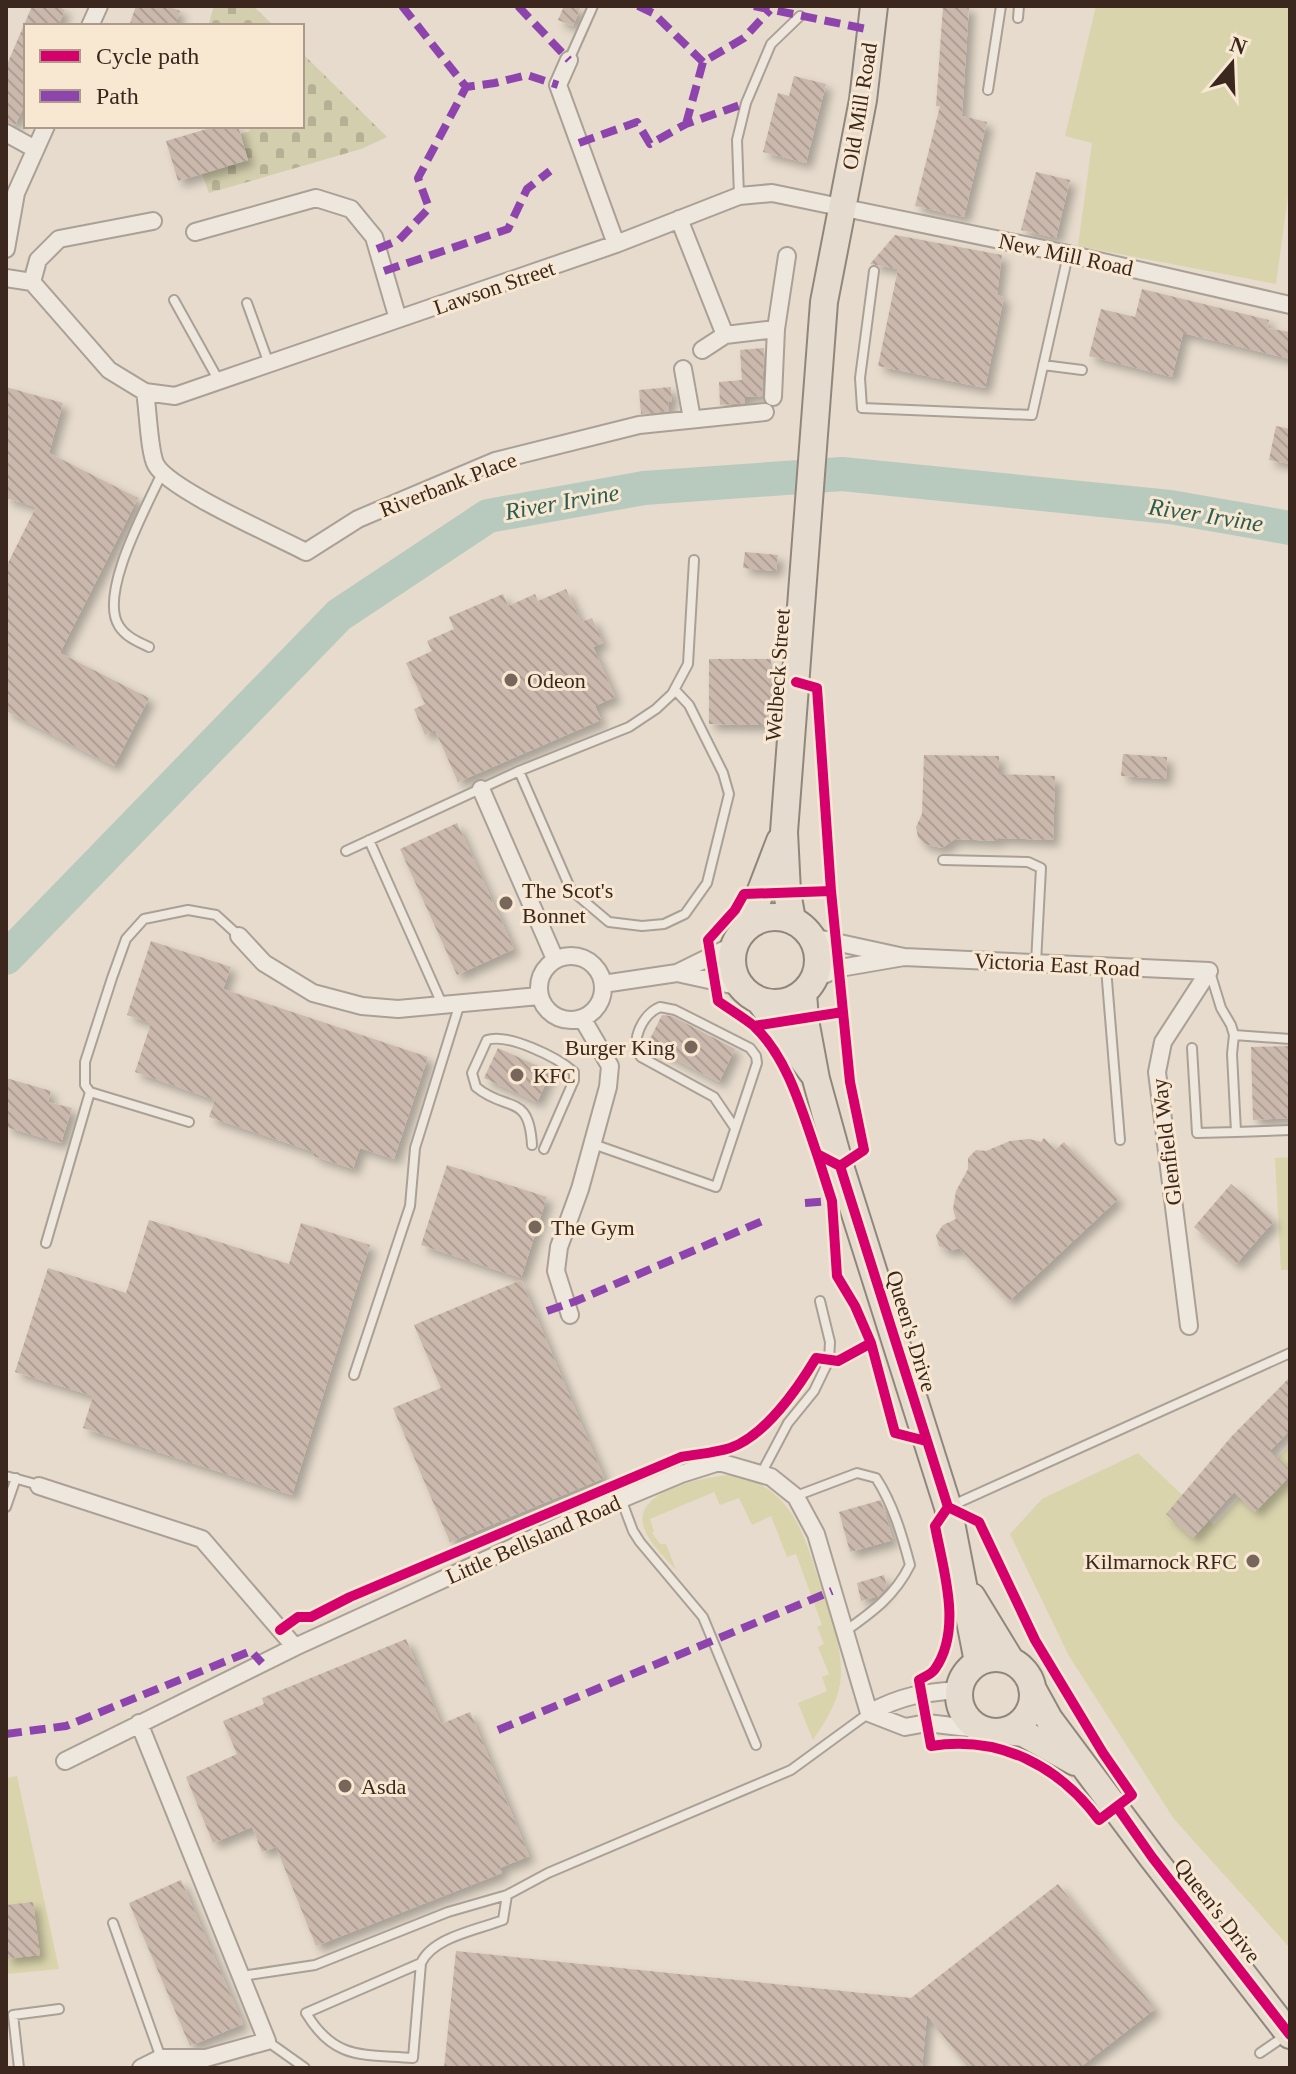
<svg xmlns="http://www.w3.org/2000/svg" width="1296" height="2074" viewBox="0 0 1296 2074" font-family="Georgia,serif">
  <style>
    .green { fill: #dad4ad }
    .cemetery { fill: url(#cemetery-stones) }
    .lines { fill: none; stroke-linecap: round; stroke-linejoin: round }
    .river { stroke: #b8cabd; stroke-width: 34 }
    .building { fill: url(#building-back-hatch); filter: url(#shadow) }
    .service-casing { stroke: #aba095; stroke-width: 12 }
    .minor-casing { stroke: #aba095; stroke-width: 20 }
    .primary-casing { stroke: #90867c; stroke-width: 30 }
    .service { stroke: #eee7de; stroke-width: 8 }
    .minor { stroke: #eee7de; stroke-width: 16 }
    .primary { stroke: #e5dccf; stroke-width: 26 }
    .quiet { stroke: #8e44ad; stroke-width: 8; stroke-dasharray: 16 8; stroke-linecap: butt }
    .cycleway-casing { stroke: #f8e8d2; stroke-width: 15 }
    .cycleway { stroke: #d6006c; stroke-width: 10 }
    .poi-dot { fill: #77665a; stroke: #f8e8d2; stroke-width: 3 }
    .labels { text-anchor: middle; stroke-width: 6; stroke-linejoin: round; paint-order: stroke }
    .street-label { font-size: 22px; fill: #3b271d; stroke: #f8e8d2 }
    .poi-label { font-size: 22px; fill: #3b271d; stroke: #f8e8d2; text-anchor: start }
    .water-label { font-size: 24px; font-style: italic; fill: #2b5c52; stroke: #f8e8d2 }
  </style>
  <defs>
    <pattern id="cemetery-stones" width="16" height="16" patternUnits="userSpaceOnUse" patternTransform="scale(2)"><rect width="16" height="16" fill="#d3cead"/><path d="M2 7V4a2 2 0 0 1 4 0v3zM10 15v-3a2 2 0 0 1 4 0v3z" fill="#b6b194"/></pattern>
    <pattern id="building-back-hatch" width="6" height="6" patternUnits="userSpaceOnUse" patternTransform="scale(2)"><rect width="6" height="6" fill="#cab8ad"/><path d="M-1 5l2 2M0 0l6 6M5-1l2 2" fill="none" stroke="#ae9e94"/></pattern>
    <filter id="shadow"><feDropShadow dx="6" dy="6" stdDeviation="4" flood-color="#0004"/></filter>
  </defs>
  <rect width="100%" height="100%" fill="#e6dbcc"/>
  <path class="green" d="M 1096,6 L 1290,6 L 1290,181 L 1276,284 L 1078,246 L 1092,143 L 1065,136 Z
    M 1290,1157 L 1290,1270 L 1281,1270 L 1275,1158 Z
    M 1290,1445 L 1290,1948 L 1174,1819 L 1069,1656 L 1010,1534 L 1042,1499 L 1138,1453 L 1214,1525 Z
    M 729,1475 C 792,1484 804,1535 821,1587 C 830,1614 841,1643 841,1672 C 841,1698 827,1719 813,1740 L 798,1703 L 827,1691 L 822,1677 L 829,1674 L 818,1647 L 824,1644 L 817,1627 L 822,1625 L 796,1554 L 787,1557 L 771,1516 L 752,1525 L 739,1498 L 720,1505 L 714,1492 L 650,1519 L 654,1531 L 652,1533 L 660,1544 L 666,1544 L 676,1570 C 665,1557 646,1541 643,1523 C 637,1490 705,1477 729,1475 Z
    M 17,1776 L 59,1969 L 6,1974 L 6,1778 Z"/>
  <path class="cemetery" d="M 214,6 L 253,6 L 274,26 L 208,26 Z
    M 302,53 L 387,137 L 361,149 L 209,193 L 202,174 L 248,160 L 240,134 L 250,131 L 248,126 L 302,126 Z"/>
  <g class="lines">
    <path class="river" d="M 6,958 L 339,615 L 488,516 L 644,488 L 842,474 L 1170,507 L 1290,528"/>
  </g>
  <path class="building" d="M 32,6 L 58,6 L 65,10 L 58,26 L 26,26 L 26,102 L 15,125 L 6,122 L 6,67 Z
    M 136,6 L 167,6 L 180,11 L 175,26 L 129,26 Z
    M 564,6 L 581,6 L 573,26 L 558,20 Z
    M 943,6 L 969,6 L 962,116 L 987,122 L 964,217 L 915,206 L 940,106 L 936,106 Z
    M 794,76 L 826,84 L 806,163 L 763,152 L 778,93 L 789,96 Z
    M 217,126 L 238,126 L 248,160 L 178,181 L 166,141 Z
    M 1036,172 L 1070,180 L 1056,238 L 1021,230 Z
    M 895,235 L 1002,255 L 997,295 L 1004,297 L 985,388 L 878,366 L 898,269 L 870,264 Z
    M 1142,289 L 1269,320 L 1267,328 L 1290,332 L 1290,359 L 1183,333 L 1172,377 L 1089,356 L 1101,309 L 1135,317 Z
    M 764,348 L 762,396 L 745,397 L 745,403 L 720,405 L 719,382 L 742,380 L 740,350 Z
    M 6,387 L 63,403 L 49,453 L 138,498 L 60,653 L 149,698 L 114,766 L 6,711 L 6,567 L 36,507 L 6,498 Z
    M 671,387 L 672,402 L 668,402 L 669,411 L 641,414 L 639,390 Z
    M 1276,426 L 1290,429 L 1290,464 L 1269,460 Z
    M 745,552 L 778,555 L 776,571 L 743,568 Z
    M 566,589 L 581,622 L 592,618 L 603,643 L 593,647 L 615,697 L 595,706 L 601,720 L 458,782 L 435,730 L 425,735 L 414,709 L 425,704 L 406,663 L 432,651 L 427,641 L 454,629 L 449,617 L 503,594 L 508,606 L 535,594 L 538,601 Z
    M 709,659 L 771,659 L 770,725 L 709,724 Z
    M 1123,754 L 1167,757 L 1166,779 L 1121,776 Z
    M 924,755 L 999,756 L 999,774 L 1055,776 L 1053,840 L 998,838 L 998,841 L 955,839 L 942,848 L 924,844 L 918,837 L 916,827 L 922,814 Z
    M 457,823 L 514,949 L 457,975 L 400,849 Z
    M 151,941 L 231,967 L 223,989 L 428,1057 L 394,1159 L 360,1148 L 353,1169 L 313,1156 L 314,1152 L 209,1117 L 215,1100 L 135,1072 L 151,1023 L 127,1015 Z
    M 662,1015 L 672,1016 L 735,1049 L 719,1082 L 647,1045 Z
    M 1290,1046 L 1290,1118 L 1253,1120 L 1251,1047 Z
    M 498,1048 L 551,1072 L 537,1102 L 484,1078 Z
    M 6,1078 L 51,1091 L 48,1102 L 72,1108 L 61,1143 L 6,1127 Z
    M 1044,1138 L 1055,1150 L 1064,1142 L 1118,1199 L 1009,1301 L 959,1248 L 950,1251 L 939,1246 L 936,1235 L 943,1225 L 956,1219 L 953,1209 L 956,1191 L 968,1169 L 968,1158 L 976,1150 L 986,1151 L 1010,1141 L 1029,1139 L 1041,1142 Z
    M 447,1165 L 547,1197 L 521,1278 L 421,1245 Z
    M 1231,1184 L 1274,1221 L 1236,1264 L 1194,1227 Z
    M 149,1220 L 289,1264 L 301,1223 L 370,1245 L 292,1495 L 83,1428 L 93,1396 L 15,1372 L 48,1268 L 126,1293 Z
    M 521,1280 L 604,1478 L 450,1542 L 393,1408 L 441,1388 L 414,1325 Z
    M 1290,1377 L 1290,1430 L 1270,1451 L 1290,1470 L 1290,1476 L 1255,1512 L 1234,1492 L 1193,1538 L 1166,1514 L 1231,1437 Z
    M 881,1500 L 893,1540 L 850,1552 L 839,1512 Z
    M 884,1575 L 887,1587 L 884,1590 L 879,1596 L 861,1601 L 857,1583 Z
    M 406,1639 L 441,1724 L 470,1712 L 529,1856 L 500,1868 L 502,1873 L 316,1946 L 276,1847 L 262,1852 L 252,1827 L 213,1843 L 186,1777 L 237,1754 L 223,1721 L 264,1704 L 262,1698 Z
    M 181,1880 L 243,2024 L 190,2046 L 129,1903 Z
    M 1058,1884 L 1155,2009 L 1079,2068 L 968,2068 L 927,2015 L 922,2068 L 444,2068 L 456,1951 L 911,1998 Z
    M 33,1902 L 40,1955 L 6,1959 L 6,1905 Z"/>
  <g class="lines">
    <defs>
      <path id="service" d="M 1018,18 L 1019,6
        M 569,60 L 593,6
        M 988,90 L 1001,6
        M 739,196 L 737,140 L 746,103 L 771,44 L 800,16
        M 874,271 L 860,378 L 862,408 L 1032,415 L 1068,255
        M 174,300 L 219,381
        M 247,303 L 269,364
        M 1043,365 L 1082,370
        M 149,647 C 138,642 126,637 119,626 C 98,594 147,506 162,473
        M 519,771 L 571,890 L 609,922 L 642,926 L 664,924 L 685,914 L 707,883 L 729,794 L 723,773 L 689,705 L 675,690
        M 369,840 L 442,1004
        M 346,851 L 519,771 L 629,727 L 656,709 L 672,694 L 688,664 L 694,560
        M 943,860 L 1028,862 L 1041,868 L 1036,963
        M 1106,968 L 1120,1140
        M 1234,1035 L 1290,1039
        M 1192,1048 L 1197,1133 L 1236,1132 L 1232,1054 L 1234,1035 L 1231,1025 L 1221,1008 L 1210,972
        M 189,1122 L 90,1092 L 85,1085 L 85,1062 L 112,978 L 126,939 L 144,919 L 188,910 L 216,915 L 239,936
        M 1236,1132 L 1290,1130
        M 593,1144 L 716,1187 L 757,1063 L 756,1056 L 750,1048 L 675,1010 L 660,1007 C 643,1014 629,1041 641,1057 L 714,1097 L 735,1128
        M 532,1145 C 529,1092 507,1113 476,1087 L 472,1073 L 487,1040 C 508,1033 557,1057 574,1072 L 574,1080 L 544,1149
        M 46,1243 L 90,1092
        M 354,1375 L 410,1206 L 415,1148 L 460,1003
        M 761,1474 L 788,1423 L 814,1391 L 829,1360 L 830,1342 L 820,1301
        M 6,1476 L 39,1485
        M 796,1496 L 857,1473 L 876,1478 C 893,1504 902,1535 910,1565 C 895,1596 871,1613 844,1632
        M 621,1499 L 633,1531 L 640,1542 L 703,1617 L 756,1745
        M 953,1505 L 1290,1353
        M 6,1507 L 16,1478
        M 113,1923 L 161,2058
        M 421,1963 L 306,2013 C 335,2061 363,2054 413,2058 L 421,1963 C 433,1937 477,1930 503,1920 L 507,1895
        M 242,1976 L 315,1965 L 448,1912 L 507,1895 L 548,1873 L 791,1770 L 869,1713
        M 267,2041 L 305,2068
        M 1260,2053 L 1285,2036
        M 19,2068 L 13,2015 L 59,2009"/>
      <path id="minor" d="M 90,26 L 99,6
        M 569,60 L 558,85 L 616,244
        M 6,133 L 35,149
        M 679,219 L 725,335 L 776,329
        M 195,232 L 316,198 L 351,209 L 374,237 L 398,319
        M 6,249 L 16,193 L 46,126
        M 6,278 L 32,282 L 109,370 L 145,392 C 148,408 149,453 156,465 C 170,490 276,536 306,552 L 358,519 L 495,461 L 639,425 L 765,412
        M 32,282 L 38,260 L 59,239 L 153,221
        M 702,350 L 725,335
        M 683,369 L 692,419
        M 145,392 L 175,396 L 616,244 L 739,196 L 772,193 L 1068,254 L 1290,305
        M 773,397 L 776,329 L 787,256
        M 481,789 L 555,959
        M 239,936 L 264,963 L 313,993 L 362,1006 L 398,1009 L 539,996
        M 812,937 L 904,957 L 840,968 L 814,979
        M539 988a32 32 0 1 1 64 0a32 32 0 1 1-64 0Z
        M 904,957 L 1209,971
        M 677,973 L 741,987
        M 603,984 L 677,973 L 734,945
        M 570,1315 L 556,1271 L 559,1247 L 580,1189 L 608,1087 L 610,1066 L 582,1018
        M 1189,1326 L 1157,1072 L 1163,1042 L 1209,971
        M 39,1486 L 202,1539 L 295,1647
        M 869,1713 L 905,1727 L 927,1723 L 986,1730
        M 869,1713 C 903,1695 921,1693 959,1690
        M 139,1723 L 267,2041 L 206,2058 L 161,2058 L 141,2068
        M 65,1761 L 295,1647 L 588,1513 L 681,1474 L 719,1462 L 771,1477 L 796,1497 L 816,1534 L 869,1713"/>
      <path id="primary" d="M732 960a43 43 0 1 1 86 0a43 43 0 1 1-86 0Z
        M 792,920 L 787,892 L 784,832 L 824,302 L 863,100 L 874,6
        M 747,927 L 780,841
        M 803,993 L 805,1020 L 816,1079 L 840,1166 L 948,1507 L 978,1662
        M 759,1000 L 812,1072
        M 972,1597 L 1011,1661
        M959 1695a37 37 0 1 1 74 0a37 37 0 1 1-74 0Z
        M 1032,1688 L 1049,1719 L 1152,1857 L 1290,2035
        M 1005,1731 L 1023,1733 L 1075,1762"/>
    </defs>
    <use href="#service" class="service-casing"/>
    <use href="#minor" class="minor-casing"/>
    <use href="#primary" class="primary-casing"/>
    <use href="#service" class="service"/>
    <use href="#minor" class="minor"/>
    <use href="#primary" class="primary"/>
    <path class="quiet" d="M 402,6 L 466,87 L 495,83 L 527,75 L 558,85
      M 518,6 L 569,60
      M 638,6 L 653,13 L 703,62
      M 754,6 L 871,30
      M 686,124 L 703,62 L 744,38 L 770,10
      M 579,143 L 637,122 L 650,144 L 686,124 L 746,103
      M 377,249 L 399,240 L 429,208 L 418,178 L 466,87
      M 384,271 L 508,229 L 527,189 L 550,171
      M 805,1203 L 832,1201
      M 547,1311 L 576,1301 L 767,1219
      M 498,1730 L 832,1591
      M 6,1734 L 66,1726 L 251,1651 L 262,1663"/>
    <defs>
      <path id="cycleway" d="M 796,682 L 817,688 L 831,891
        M 754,1026 L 843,1012 L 831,891 L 744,894 L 735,910 L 708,940 L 718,1001 C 729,1009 743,1017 754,1026 C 788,1058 802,1111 817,1154 L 840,1166
        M 817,1154 L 832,1201 L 837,1276 L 855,1306 L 871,1343 L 895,1433 L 926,1441
        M 840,1166 L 948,1507
        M 840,1166 L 864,1150 L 850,1082 L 843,1012
        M 948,1507 L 979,1522 L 1035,1640 L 1103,1753 L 1132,1795 L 1099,1820 C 1059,1766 1000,1735 931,1746 L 919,1680 C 924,1677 932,1674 935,1669 C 963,1629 943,1569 935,1526 Z
        M 280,1630 L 298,1617 L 311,1617 L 350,1597 L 681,1457 C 697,1454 715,1453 730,1448 C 765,1436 798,1388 816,1358 L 838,1361 L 871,1343
        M 1117,1807 L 1152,1857 L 1290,2035"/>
    </defs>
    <use href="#cycleway" class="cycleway-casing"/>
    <use href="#cycleway" class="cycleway"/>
  </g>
  <g class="poi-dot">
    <circle cx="511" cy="680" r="8"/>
    <circle cx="506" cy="903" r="8"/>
    <circle cx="691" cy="1047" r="8"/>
    <circle cx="517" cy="1075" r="8"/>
    <circle cx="535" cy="1227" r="8"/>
    <circle cx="1253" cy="1561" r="8"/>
    <circle cx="345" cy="1786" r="8"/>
  </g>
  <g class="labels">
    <g class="street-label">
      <text transform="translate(859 106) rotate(-81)" y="8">Old Mill Road</text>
      <text transform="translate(1066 254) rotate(12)" y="8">New Mill Road</text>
      <text transform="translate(494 287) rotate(-19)" y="8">Lawson Street</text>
      <text transform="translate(448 484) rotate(-21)" y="8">Riverbank Place</text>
      <text transform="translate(777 675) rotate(-86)" y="8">Welbeck Street</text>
      <text transform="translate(1057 964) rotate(3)" y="8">Victoria East Road</text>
      <text transform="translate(1166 1142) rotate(-97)" y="8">Glenfield Way</text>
      <text transform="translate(912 1331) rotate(73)" y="8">Queen's Drive</text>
      <text transform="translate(533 1539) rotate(-24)" y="8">Little Bellsland Road</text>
      <text transform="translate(1218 1910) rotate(52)" y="8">Queen's Drive</text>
    </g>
    <g class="poi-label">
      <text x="527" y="688">Odeon</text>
      <text x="522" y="898">The Scot's<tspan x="522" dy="25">Bonnet</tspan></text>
      <text x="675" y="1055" text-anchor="end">Burger King</text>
      <text x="533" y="1083">KFC</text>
      <text x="551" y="1235">The Gym</text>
      <text x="1237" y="1569" text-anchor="end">Kilmarnock RFC</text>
      <text x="361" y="1794">Asda</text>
    </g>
    <g class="water-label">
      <text transform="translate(562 502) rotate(-10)" y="8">River Irvine</text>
      <text transform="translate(1206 515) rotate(9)" y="8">River Irvine</text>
    </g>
  </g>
  <rect width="1296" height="2074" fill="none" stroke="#3b271d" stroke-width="16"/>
  <rect x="24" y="24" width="280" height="104" fill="#f8e8d2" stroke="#ac9b8a" stroke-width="2"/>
  <rect x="40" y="50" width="40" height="12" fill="#d6006c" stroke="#ac9b8a" stroke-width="2"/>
  <text x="96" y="64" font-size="24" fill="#3b271d">Cycle path</text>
  <rect x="40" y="90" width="40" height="12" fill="#8e44ad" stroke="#ac9b8a" stroke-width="2"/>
  <text x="96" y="104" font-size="24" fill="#3b271d">Path</text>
  <g transform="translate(1232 64) rotate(19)" stroke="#f8e8d2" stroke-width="6" paint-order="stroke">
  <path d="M0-6L14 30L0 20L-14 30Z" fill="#3b271d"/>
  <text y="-12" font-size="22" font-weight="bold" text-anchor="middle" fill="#3b271d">N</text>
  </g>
</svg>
